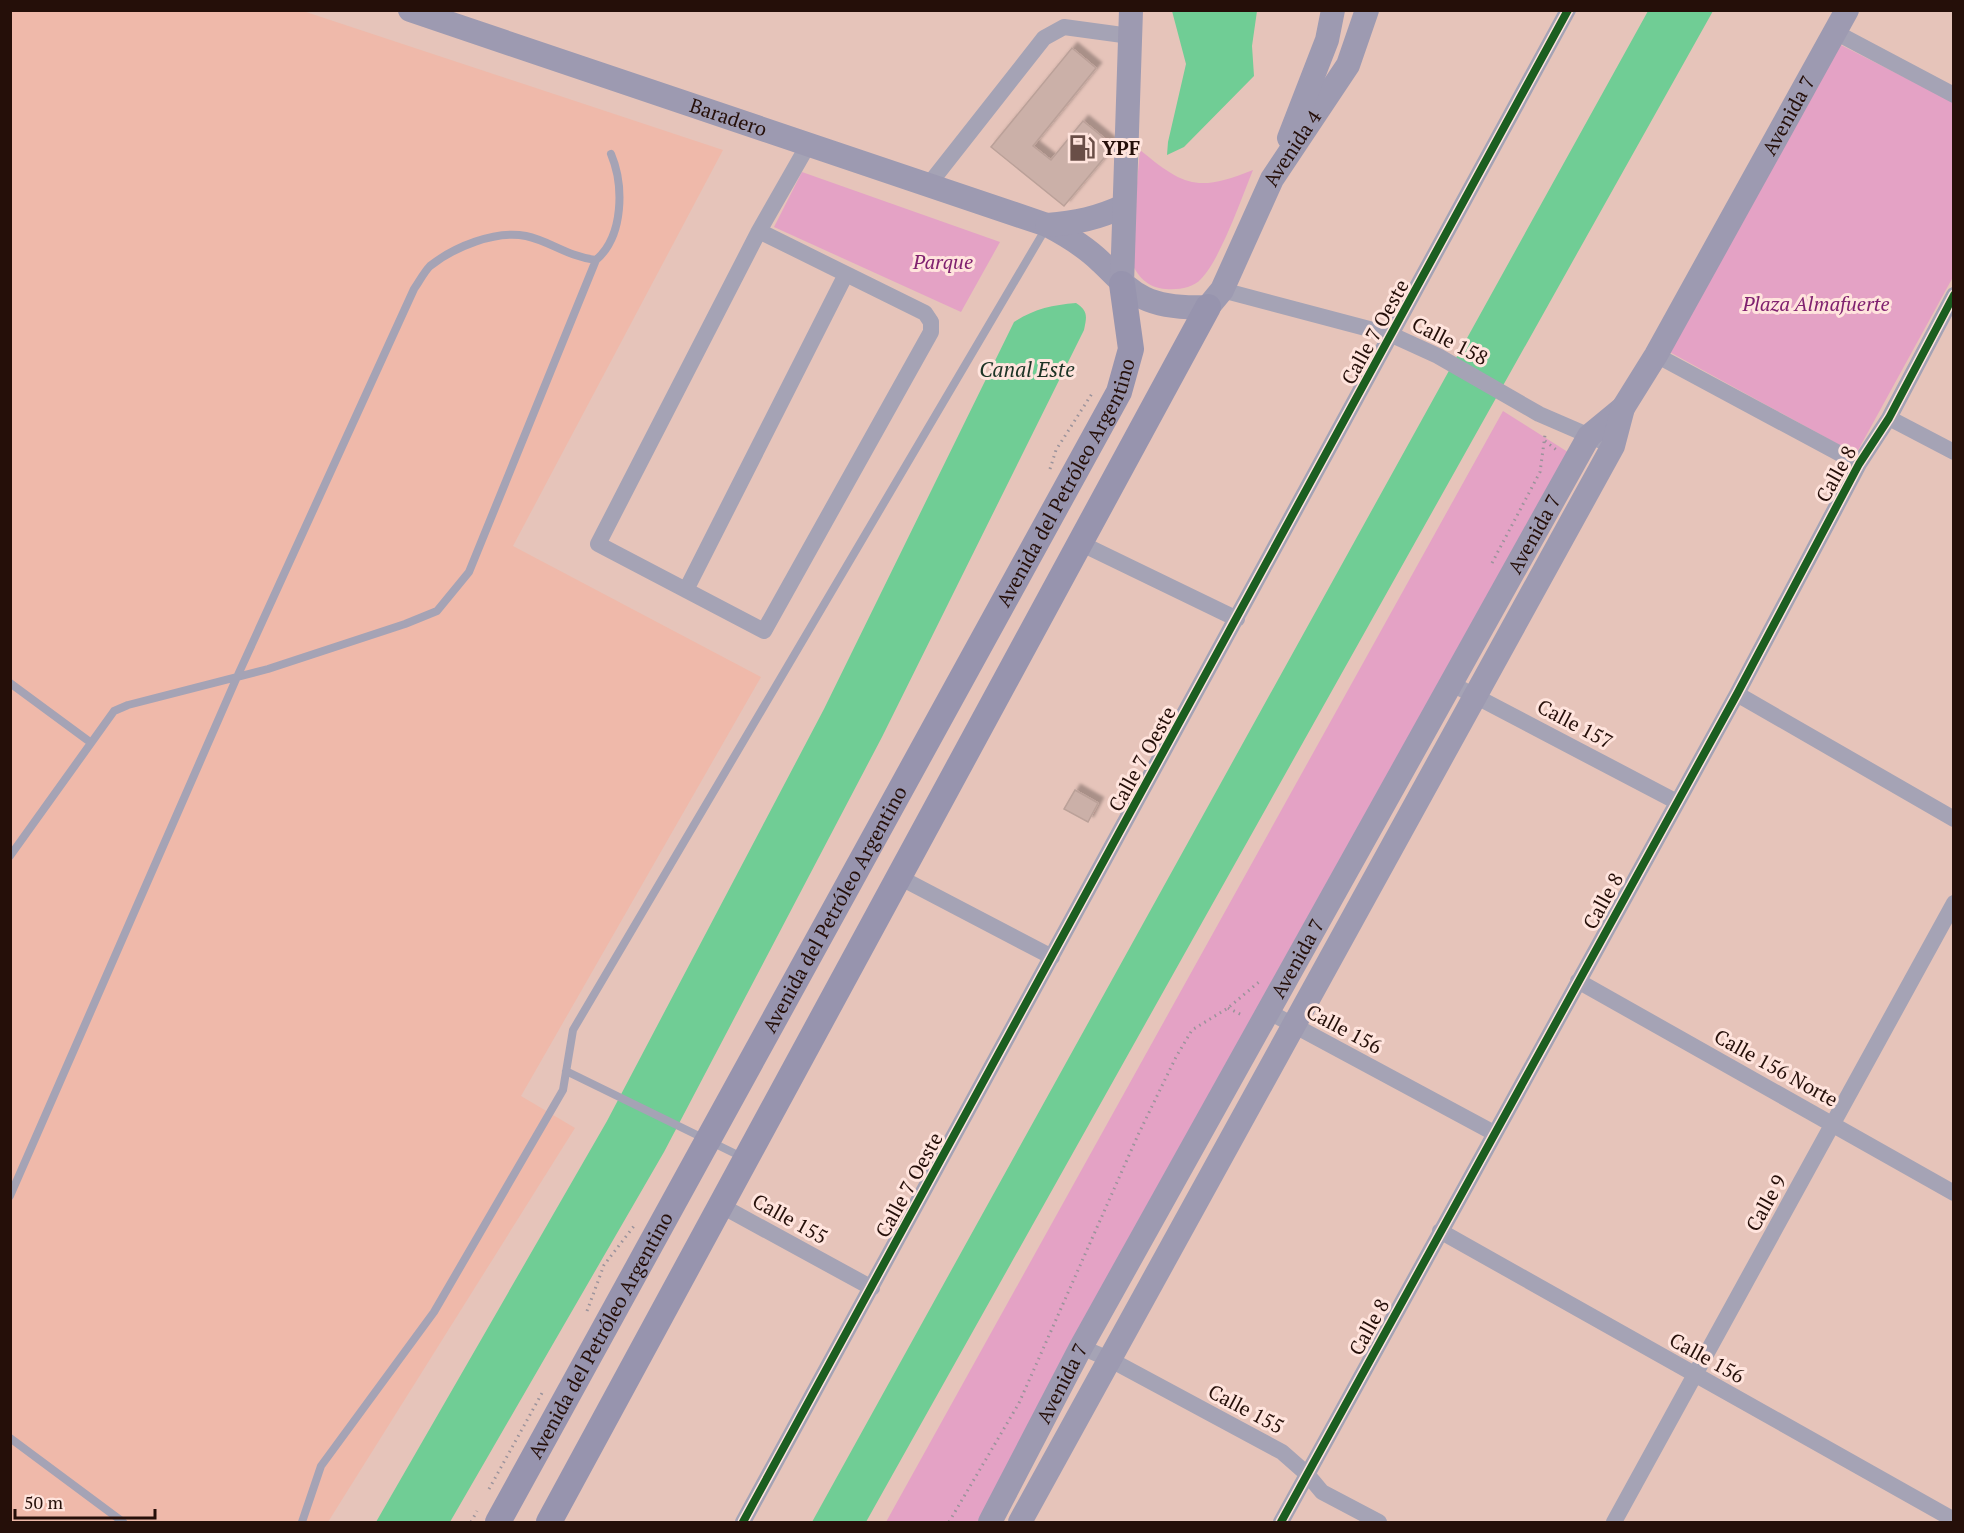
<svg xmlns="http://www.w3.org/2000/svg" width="1964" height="1533" viewBox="0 0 1964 1533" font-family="'PT Serif',serif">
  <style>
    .built { fill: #efb9aa }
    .green { fill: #e4a2c5 }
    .water { fill: #70cd95 }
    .building { fill: #cbb0a8; stroke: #bba199; stroke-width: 1.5; filter: url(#shadow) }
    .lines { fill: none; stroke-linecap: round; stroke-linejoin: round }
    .path { stroke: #9b939b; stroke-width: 3; stroke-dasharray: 1.5 4.5; stroke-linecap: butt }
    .lane { stroke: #a5a3b5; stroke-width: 8 }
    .street { stroke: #a5a3b5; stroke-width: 16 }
    .secondary { stroke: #9d9ab1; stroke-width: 24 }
    .primary { stroke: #9794ae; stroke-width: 26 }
    .cycleway-casing { stroke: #ffe4dd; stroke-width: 11 }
    .cycleway { stroke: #1b5e20; stroke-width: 8 }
    .labels { text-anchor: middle; stroke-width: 6; stroke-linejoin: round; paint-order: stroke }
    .street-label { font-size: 20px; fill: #250f09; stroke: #ffe4dd }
    .poi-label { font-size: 20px; font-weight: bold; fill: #250f09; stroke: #ffe4dd; text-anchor: start }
    .park-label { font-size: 20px; font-style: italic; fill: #80216f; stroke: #ffe4dd }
    .water-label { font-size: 21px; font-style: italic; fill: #1c3325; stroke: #ffe4dd }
  </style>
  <defs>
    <filter id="shadow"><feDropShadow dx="5.5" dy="-5.5" stdDeviation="1.5" flood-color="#0004"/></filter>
  </defs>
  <rect width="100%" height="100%" fill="#e6c4ba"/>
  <path class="built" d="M 10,11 L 303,11 L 723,150 L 513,546 L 761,677 L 521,1096 L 575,1128 L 328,1522 L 11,1522 Z"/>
  <path class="green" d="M 1837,43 L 1953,102 L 1953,277 L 1856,454 L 1666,350 Z
    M 1140,150 C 1185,187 1198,192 1253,170 C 1242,197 1220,260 1201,279 C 1193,288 1178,290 1166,289 C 1147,288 1137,276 1130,259 Z
    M 802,172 L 1000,242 L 961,312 L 774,227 Z
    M 1503,411 L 1571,454 L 981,1522 L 886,1522 Z"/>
  <path class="water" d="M 1172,11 L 1257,11 L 1252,46 L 1254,76 L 1184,147 L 1167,155 L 1168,142 L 1186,64 Z
    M 1648,11 L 1713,11 L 866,1522 L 812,1522 Z
    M 1076,303 C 1088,311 1087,316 1084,330 L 882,737 L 664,1152 L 450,1522 L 376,1522 L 607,1121 L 824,709 L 1014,322 C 1034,309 1052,305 1076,303 Z"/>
  <path class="building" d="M 1072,48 L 1096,68 L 1033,146 L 1051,160 L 1083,121 L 1114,146 L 1064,206 L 991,147 Z
    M 1075,790 L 1098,803 L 1088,822 L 1064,809 Z"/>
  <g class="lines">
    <path class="path" d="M 1545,441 L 1558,451
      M 1050,469 L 1056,450 L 1093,392
      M 1492,563 L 1540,472 L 1545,435
      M 1228,1008 L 1244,1016
      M 587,1311 L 604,1265 L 634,1226
      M 489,1489 L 542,1393
      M 471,1522 L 477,1511
      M 949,1522 L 1019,1403 L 1138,1135 L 1176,1057 L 1192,1030 L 1228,1008 L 1260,981"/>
    <path class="lane" d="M 10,683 L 90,742
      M 10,856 L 114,711 L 128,705 L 268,669 L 405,624 L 437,611 L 469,572 L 596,260 C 624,236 624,185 611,154
      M 566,1071 L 742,1157
      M 10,1196 L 237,677 L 414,289 C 419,282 424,272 430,266 C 454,247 495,230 526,236 C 550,241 566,256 596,260
      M 10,1438 L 123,1522
      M 302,1522 L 321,1466 L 434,1312 L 563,1090 L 573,1030 L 1046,228"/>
    <path class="street" d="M 1835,32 L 1954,95
      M 930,183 L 1044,38 L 1064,27 L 1130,36
      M 759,231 L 925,313 L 931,322 L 931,332 L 764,631 L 598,544 L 759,231 L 808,145
      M 1222,290 L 1392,335 L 1438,356 L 1539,414 L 1613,446
      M 1656,355 L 1859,464
      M 1889,418 L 1954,452
      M 1080,543 L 1237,619
      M 686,590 L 845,276
      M 1452,684 L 1677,802
      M 1737,694 L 1954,819
      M 899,877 L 1052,957
      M 1578,981 L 1954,1193
      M 1269,1012 L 1494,1133
      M 720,1205 L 872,1288
      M 1440,1231 L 1954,1520
      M 1081,1347 L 1109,1359 L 1282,1452 L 1307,1474 L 1322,1492 L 1379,1522
      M 743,1522 L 1568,10
      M 1281,1522 L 1737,694 L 1859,464 L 1889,418 L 1954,295
      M 1614,1522 L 1954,903"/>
    <g class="secondary">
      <path id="s1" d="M 410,10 L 1047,225 C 1066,235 1085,246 1101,262 C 1115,275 1126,289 1144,298 C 1163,307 1187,308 1208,307 L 1222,290 L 1272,179 L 1348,65 L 1367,10"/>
      <path d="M 1289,138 L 1327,40 L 1333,10"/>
      <path d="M 1047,225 C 1076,223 1098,218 1124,206"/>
      <path d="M 1122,284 L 1131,10"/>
      <path id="s2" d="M 990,1522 L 1081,1347 L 1589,436 L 1623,408"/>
      <path id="s3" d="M 1020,1522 L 1613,446 L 1623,408 L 1656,355 L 1847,10"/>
    </g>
    <g class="primary">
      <path id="s4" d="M 498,1522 L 1119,392 L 1131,349 L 1122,284"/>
      <path d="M 549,1522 L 1208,307"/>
    </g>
    <defs>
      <path id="cycleway" d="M 743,1522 L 1568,10
        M 1281,1522 L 1737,694 L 1859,464 L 1889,418 L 1954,295"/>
    </defs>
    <use href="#cycleway" class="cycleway-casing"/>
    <use href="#cycleway" class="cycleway"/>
  </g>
  <defs>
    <symbol id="fuel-bare" viewBox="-9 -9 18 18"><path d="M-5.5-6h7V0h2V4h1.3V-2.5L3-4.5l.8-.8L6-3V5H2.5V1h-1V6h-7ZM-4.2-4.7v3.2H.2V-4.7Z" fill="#694e47" stroke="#ffe4dd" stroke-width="2.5" paint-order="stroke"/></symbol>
  </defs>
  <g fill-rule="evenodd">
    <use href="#fuel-bare" x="1063" y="129" width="38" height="38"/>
  </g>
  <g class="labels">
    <g class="street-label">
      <text dy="7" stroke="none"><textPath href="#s3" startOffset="1604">Avenida 7</textPath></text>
      <text dy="7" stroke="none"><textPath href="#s1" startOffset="336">Baradero</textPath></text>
      <text dy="7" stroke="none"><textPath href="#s1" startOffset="1040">Avenida 4</textPath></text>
      <text transform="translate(1375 332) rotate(-61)" y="7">Calle 7 Oeste</text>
      <text transform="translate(1450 341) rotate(27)" y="7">Calle 158</text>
      <text transform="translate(1836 474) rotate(-61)" y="7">Calle 8</text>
      <text dy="7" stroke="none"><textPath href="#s4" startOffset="1185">Avenida del Petróleo Argentino</textPath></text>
      <text dy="7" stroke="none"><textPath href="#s2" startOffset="1128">Avenida 7</textPath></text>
      <text transform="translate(1575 724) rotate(28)" y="7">Calle 157</text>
      <text transform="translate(1142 759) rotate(-61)" y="7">Calle 7 Oeste</text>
      <text transform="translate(1603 901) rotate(-61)" y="7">Calle 8</text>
      <text dy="7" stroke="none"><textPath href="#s4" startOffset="699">Avenida del Petróleo Argentino</textPath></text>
      <text dy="7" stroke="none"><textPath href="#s2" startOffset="642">Avenida 7</textPath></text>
      <text transform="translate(1344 1029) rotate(28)" y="7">Calle 156</text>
      <text transform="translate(1776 1068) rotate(29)" y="7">Calle 156 Norte</text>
      <text transform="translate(909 1185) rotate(-61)" y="7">Calle 7 Oeste</text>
      <text transform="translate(1766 1203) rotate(-61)" y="7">Calle 9</text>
      <text transform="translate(790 1219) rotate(29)" y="7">Calle 155</text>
      <text transform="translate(1369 1327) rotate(-61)" y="7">Calle 8</text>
      <text dy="7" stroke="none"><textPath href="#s4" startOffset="213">Avenida del Petróleo Argentino</textPath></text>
      <text transform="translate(1707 1358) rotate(29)" y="7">Calle 156</text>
      <text dy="7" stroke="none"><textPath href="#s2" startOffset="156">Avenida 7</textPath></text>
      <text transform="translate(1246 1409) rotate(28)" y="7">Calle 155</text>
    </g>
    <g class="poi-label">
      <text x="1102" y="155">YPF</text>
    </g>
    <g class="park-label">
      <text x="943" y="269">Parque</text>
      <text x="1816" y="311">Plaza Almafuerte</text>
    </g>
    <g class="water-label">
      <text x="1027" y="377">Canal Este</text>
    </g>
  </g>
  <rect width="1964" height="1533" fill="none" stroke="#250f09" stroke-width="24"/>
  <path d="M15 1509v9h140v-9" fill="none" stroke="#250f09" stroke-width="3"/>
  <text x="24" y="1509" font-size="18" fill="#250f09" stroke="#ffe4dd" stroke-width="4.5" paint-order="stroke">50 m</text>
</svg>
